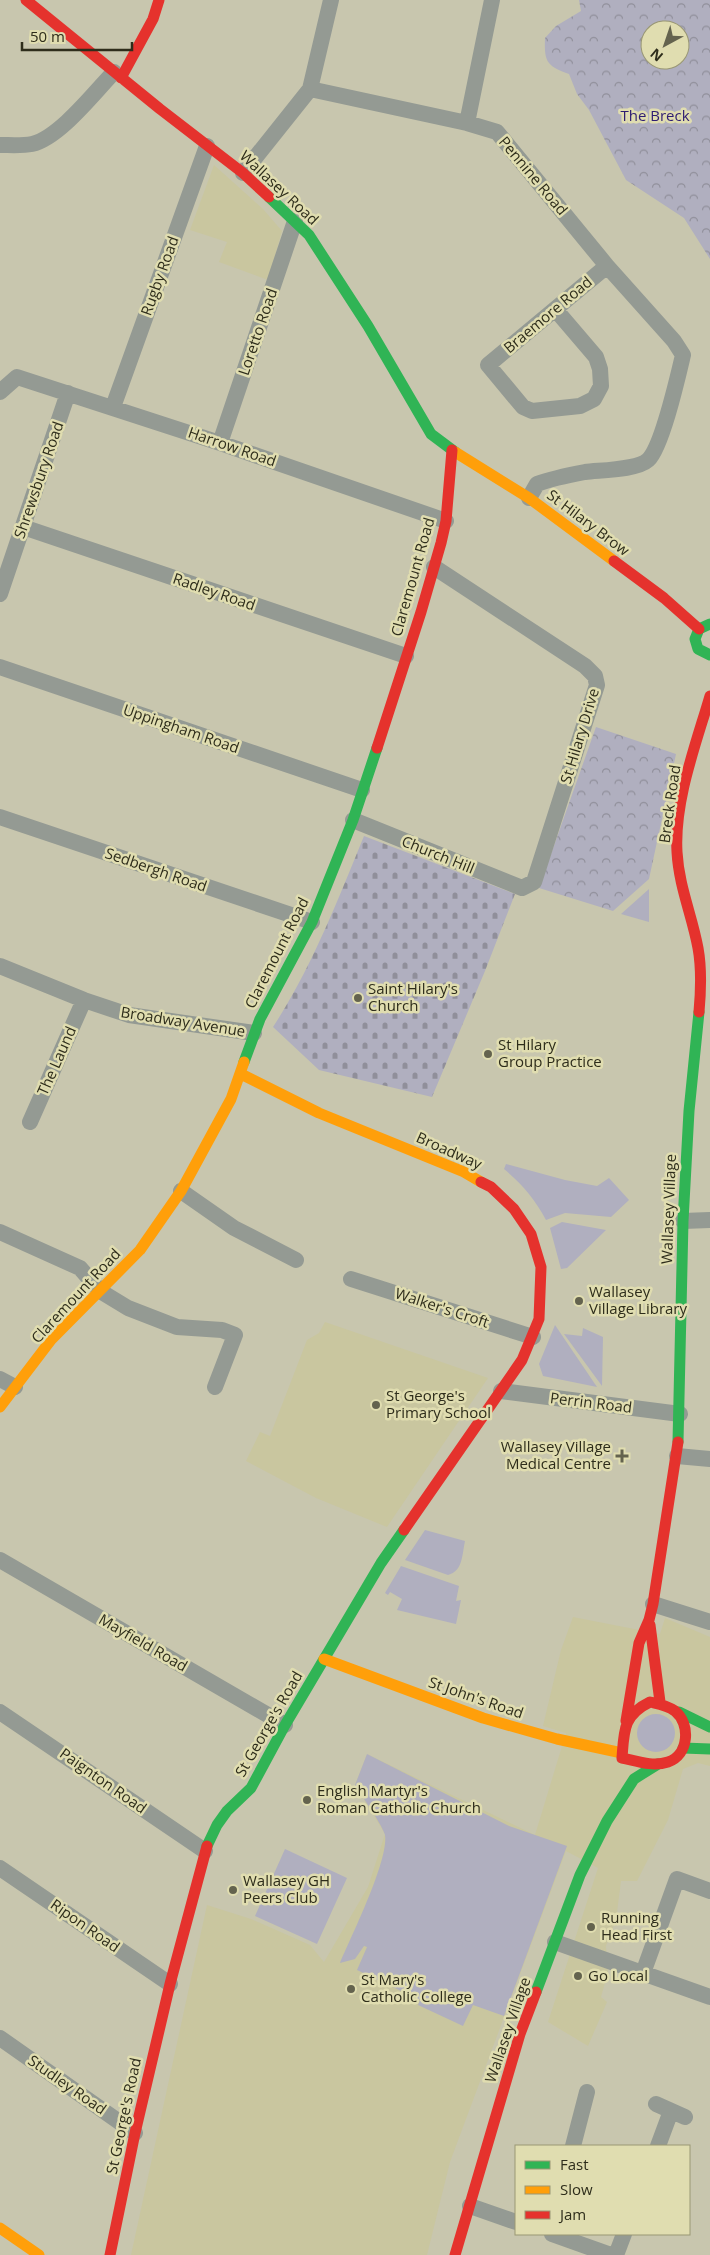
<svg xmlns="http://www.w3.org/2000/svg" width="710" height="2255" viewBox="0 0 710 2255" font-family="'Open Sans',sans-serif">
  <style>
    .built { fill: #c9c69f }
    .grass { fill: #b0afbf }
    .forest { fill: url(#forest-crowns); fill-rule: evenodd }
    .cemetery { fill: url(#cemetery-stones) }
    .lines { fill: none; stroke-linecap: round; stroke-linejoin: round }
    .street { stroke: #949a93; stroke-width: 16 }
    .fast { stroke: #30b455; stroke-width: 11 }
    .slow { stroke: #ff9f0a; stroke-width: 11 }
    .jam { stroke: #e5322d; stroke-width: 11 }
    .poi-dot { fill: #64634e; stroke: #e0ddb0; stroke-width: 2 }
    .labels { text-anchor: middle; stroke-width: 5; stroke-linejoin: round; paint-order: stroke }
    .park-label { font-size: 15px; fill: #2e1d72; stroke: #e0ddb0 }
    .street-label { font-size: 15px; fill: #2e2d1b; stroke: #e0ddb0 }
    .poi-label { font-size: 15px; fill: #2e2d1b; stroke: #e0ddb0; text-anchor: start }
  </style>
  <defs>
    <pattern id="forest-crowns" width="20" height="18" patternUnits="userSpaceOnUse" patternTransform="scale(1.25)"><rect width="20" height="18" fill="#b0afbf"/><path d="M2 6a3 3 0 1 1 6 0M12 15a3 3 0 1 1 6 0" fill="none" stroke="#908f9a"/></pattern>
    <pattern id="cemetery-stones" width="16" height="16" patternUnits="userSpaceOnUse" patternTransform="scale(1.25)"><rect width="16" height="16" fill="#b0afbf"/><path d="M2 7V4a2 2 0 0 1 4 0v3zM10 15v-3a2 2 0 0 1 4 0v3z" fill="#908f9a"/></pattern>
  </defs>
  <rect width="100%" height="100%" fill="#c8c6ae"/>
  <path class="built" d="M 214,165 L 263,209 L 282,231 L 268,280 L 219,262 L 227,242 L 190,230 Z
    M 325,1322 L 488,1378 L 387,1527 L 316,1498 L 246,1461 L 260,1432 L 270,1436 L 307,1340 L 319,1333 Z
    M 573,1617 L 660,1634 L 665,1618 L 710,1637 L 710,1766 L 698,1763 L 683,1769 L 668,1820 L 637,1881 L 621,1881 L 616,1920 L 606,1946 L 608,1972 L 601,1997 L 607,2002 L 588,2046 L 548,2022 L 598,1868 L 566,1851 L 450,2162 L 427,2255 L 131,2255 L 207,1905 L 251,1919 L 310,1945 L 324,1962 L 368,1887 L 385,1834 L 355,1785 L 367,1754 L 535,1835 L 566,1733 L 543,1726 L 561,1650 Z"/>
  <path class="grass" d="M 649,889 L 649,922 L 621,914 Z
    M 506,1164 L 565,1180 L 597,1186 L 609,1178 L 629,1200 L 611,1217 L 565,1213 L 546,1220 C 535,1199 522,1184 504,1169 Z
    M 562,1222 L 606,1230 L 567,1268 L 561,1269 L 550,1228 Z
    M 555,1325 L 597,1387 L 543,1376 L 539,1364 Z
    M 583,1328 L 603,1337 L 602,1386 L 564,1334 L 582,1336 Z
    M 425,1530 L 465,1541 C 462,1555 463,1571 448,1575 L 405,1560 Z
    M 401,1566 L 459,1586 L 456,1601 L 461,1600 L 456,1624 L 397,1610 L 402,1599 L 390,1592 L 388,1595 L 385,1593 Z
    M637 1733a19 19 0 1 1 38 0a19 19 0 1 1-38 0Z
    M 367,1754 L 509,1826 L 567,1846 L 504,2016 L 473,2005 L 463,2026 L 418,2005 L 420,2000 L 357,1970 L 367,1947 L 364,1946 L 355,1959 L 340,1963 C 351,1937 389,1860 385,1835 C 383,1826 361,1795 355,1785 Z
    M 285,1849 L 347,1878 L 317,1944 L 255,1916 Z"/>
  <path class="forest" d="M 579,0 L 710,0 L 710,259 L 684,218 L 626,180 L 589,110 L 577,94 L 569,74 C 547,66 544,62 545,38 L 556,26 L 581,11 ZM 650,30 L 680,30 L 680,60 L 650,60 Z
    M 596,727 L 676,754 L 649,879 L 613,911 L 539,888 Z"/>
  <path class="cemetery" d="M 364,836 L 515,894 L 485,971 L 432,1097 L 319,1070 L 273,1027 C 312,967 337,902 364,836 Z"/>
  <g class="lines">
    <path class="street" d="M 310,89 L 467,123 L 497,132 L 607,266 L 674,341 L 683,355 C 678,376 662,447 648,460 C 637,470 601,470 585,472 C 569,475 553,478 537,484 L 529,498
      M 467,123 L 492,0
      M 0,145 C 10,145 22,146 32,144 C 59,138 94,93 114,72
      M 243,173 L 310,89 L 331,0
      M 555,309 L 596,357 L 600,369 L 601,386 L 594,399 L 580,406 L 532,411 L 523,407 L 488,365 L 607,266
      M 0,392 L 17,377 L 220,443 L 446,521
      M 113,407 L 207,146
      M 220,443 L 295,221
      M 23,527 L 406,656
      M 0,594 L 68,393
      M 0,667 L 362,790
      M 0,817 L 312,922
      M 353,820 L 522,888 L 534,882 L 597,685 L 595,676 L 585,666 L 434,567
      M 0,966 L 84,1000 L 129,1015 L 254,1033
      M 30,1122 L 84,1000
      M 181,1191 L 234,1228 L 296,1260
      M 683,1221 L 710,1220
      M 0,1232 L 80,1268 L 100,1291 L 128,1308 L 177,1327 L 222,1330 L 235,1335 L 215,1387
      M 351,1279 L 533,1337
      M 0,1379 L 15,1387
      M 501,1391 L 680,1414
      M 677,1456 L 710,1459
      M 0,1560 L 285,1725
      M 653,1604 L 710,1622
      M 0,1712 L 205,1851
      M 0,1868 L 170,1984
      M 555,1942 L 710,1997
      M 643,1973 L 677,1879 L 710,1891
      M 0,2038 L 135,2133
      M 656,2104 L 685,2117
      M 573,2146 L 587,2092
      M 658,2146 L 671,2111
      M 470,2206 L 516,2222
      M 552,2234 L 611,2255
      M 616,2255 L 624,2234"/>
    <path class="fast" d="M 269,197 L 309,235 L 368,326 L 431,434 L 455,452
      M 710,624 L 699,629 L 695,639 L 698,649 L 710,655
      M 244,1062 L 260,1019 L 312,922 L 353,820 L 377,748
      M 678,1442 L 683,1221 L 689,1111 L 699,1012
      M 679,1712 L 710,1727
      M 683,1748 L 710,1749
      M 207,1846 L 217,1825 L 227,1811 L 251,1788 L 285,1725 L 381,1563 L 404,1530
      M 536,1992 L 580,1875 L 607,1821 L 634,1779 L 658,1764"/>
    <path class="slow" d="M 455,452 L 529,498 L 614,561
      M 241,1074 L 319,1113 L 464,1172 L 481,1182
      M 0,1407 L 51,1340 L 140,1250 L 181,1191 L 231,1099 L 244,1062
      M 324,1659 L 483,1718 L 557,1739 L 622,1753
      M 0,2228 L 39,2255"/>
    <path class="jam" d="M 26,0 L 160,109 L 243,173 L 269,197
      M 121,78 L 153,19 L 159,0
      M 614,561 L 664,598 L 699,629
      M 377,748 L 421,612 L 441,543 L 446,521 L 452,450
      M 699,1012 C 701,990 702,970 698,948 C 692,915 679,887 677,852 C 674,801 696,744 710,696
      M 404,1530 L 522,1360 L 539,1319 L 541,1267 L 531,1234 L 514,1209 L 491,1187 L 481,1182
      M 650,1625 L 660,1702
      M 650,1702 C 659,1704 667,1705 675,1711 C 691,1724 689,1755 668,1762 C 652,1767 637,1761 622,1758 C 624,1731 623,1715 650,1702 Z
      M 626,1721 L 639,1643 L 649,1620 L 653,1604 L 678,1442
      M 110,2255 L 135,2133 L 170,1984 L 207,1846
      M 455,2255 L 520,2034 L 536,1992"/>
  </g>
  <g class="poi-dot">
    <circle cx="358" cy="998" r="5"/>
    <circle cx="488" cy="1054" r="5"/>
    <circle cx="579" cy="1301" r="5"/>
    <circle cx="376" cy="1405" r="5"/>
    <path d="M619.5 1448.5h5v5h5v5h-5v5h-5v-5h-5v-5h5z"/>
    <circle cx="307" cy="1800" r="5"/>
    <circle cx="233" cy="1890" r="5"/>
    <circle cx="591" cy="1927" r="5"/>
    <circle cx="578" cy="1976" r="5"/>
    <circle cx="351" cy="1989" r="5"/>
  </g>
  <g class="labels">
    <g class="park-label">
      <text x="655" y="121">The Breck</text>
    </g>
    <g class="street-label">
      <text transform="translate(533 176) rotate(50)" y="5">Pennine Road</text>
      <text transform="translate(279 188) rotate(43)" y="5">Wallasey Road</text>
      <text transform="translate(160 276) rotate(-70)" y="5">Rugby Road</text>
      <text transform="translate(548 315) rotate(-40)" y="5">Braemore Road</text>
      <text transform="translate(258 332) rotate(-71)" y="5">Loretto Road</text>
      <text transform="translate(232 447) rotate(19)" y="5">Harrow Road</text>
      <text transform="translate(39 480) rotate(-71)" y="5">Shrewsbury Road</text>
      <text transform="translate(588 523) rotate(37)" y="5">St Hilary Brow</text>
      <text transform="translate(413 577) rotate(-74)" y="5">Claremount Road</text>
      <text transform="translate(214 592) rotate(19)" y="5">Radley Road</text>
      <text transform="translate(181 729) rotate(19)" y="5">Uppingham Road</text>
      <text transform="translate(580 736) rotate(-73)" y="5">St Hilary Drive</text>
      <text transform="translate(670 804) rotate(-82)" y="5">Breck Road</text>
      <text transform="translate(438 855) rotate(22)" y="5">Church Hill</text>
      <text transform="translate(156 870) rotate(19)" y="5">Sedbergh Road</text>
      <text transform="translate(277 953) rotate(-63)" y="5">Claremount Road</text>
      <text transform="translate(183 1022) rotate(9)" y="5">Broadway Avenue</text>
      <text transform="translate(57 1061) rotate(-66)" y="5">The Laund</text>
      <text transform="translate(449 1151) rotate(24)" y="5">Broadway</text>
      <text transform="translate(669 1209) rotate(-88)" y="5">Wallasey Village</text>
      <text transform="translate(76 1296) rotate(-47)" y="5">Claremount Road</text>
      <text transform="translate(442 1308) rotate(18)" y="5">Walker's Croft</text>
      <text transform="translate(591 1403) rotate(7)" y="5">Perrin Road</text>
      <text transform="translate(143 1643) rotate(30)" y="5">Mayfield Road</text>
      <text transform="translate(476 1698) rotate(19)" y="5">St John's Road</text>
      <text transform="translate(269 1724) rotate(-60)" y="5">St George's Road</text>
      <text transform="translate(103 1781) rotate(35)" y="5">Paignton Road</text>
      <text transform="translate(85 1926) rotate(35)" y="5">Ripon Road</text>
      <text transform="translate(508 2030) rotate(-71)" y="5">Wallasey Village</text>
      <text transform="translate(67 2085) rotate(35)" y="5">Studley Road</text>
      <text transform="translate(124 2116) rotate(-78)" y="5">St George's Road</text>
    </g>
    <g class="poi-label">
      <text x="368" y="994">Saint Hilary's<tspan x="368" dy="17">Church</tspan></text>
      <text x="498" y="1050">St Hilary<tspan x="498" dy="17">Group Practice</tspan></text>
      <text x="589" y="1297">Wallasey<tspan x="589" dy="17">Village Library</tspan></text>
      <text x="386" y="1401">St George's<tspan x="386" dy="17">Primary School</tspan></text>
      <text x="611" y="1452" text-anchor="end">Wallasey Village<tspan x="611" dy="17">Medical Centre</tspan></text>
      <text x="317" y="1796">English Martyr's<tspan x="317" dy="17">Roman Catholic Church</tspan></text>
      <text x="243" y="1886">Wallasey GH<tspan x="243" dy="17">Peers Club</tspan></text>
      <text x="601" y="1923">Running<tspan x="601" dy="17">Head First</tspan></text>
      <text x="588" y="1981">Go Local</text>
      <text x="361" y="1985">St Mary's<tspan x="361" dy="17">Catholic College</tspan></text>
    </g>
  </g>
  <rect x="515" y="2145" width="175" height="90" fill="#e0ddb0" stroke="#999774"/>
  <rect x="525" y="2161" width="25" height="8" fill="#30b455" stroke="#999774"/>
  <text x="560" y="2170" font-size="15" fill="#2e2d1b">Fast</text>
  <rect x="525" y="2186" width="25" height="8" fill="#ff9f0a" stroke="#999774"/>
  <text x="560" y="2195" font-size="15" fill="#2e2d1b">Slow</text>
  <rect x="525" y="2211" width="25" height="8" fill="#e5322d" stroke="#999774"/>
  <text x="560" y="2220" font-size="15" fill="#2e2d1b">Jam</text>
  <g transform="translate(665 45) rotate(220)"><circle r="24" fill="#e0ddb0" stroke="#999774"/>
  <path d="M0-4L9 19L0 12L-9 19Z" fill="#64634e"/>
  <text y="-8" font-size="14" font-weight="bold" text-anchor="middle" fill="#2e2d1b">N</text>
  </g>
  <path d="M22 42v8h110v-8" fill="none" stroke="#2e2d1b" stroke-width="2.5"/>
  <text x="30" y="42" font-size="15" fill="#2e2d1b" stroke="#e0ddb0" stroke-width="4" paint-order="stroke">50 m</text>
</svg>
